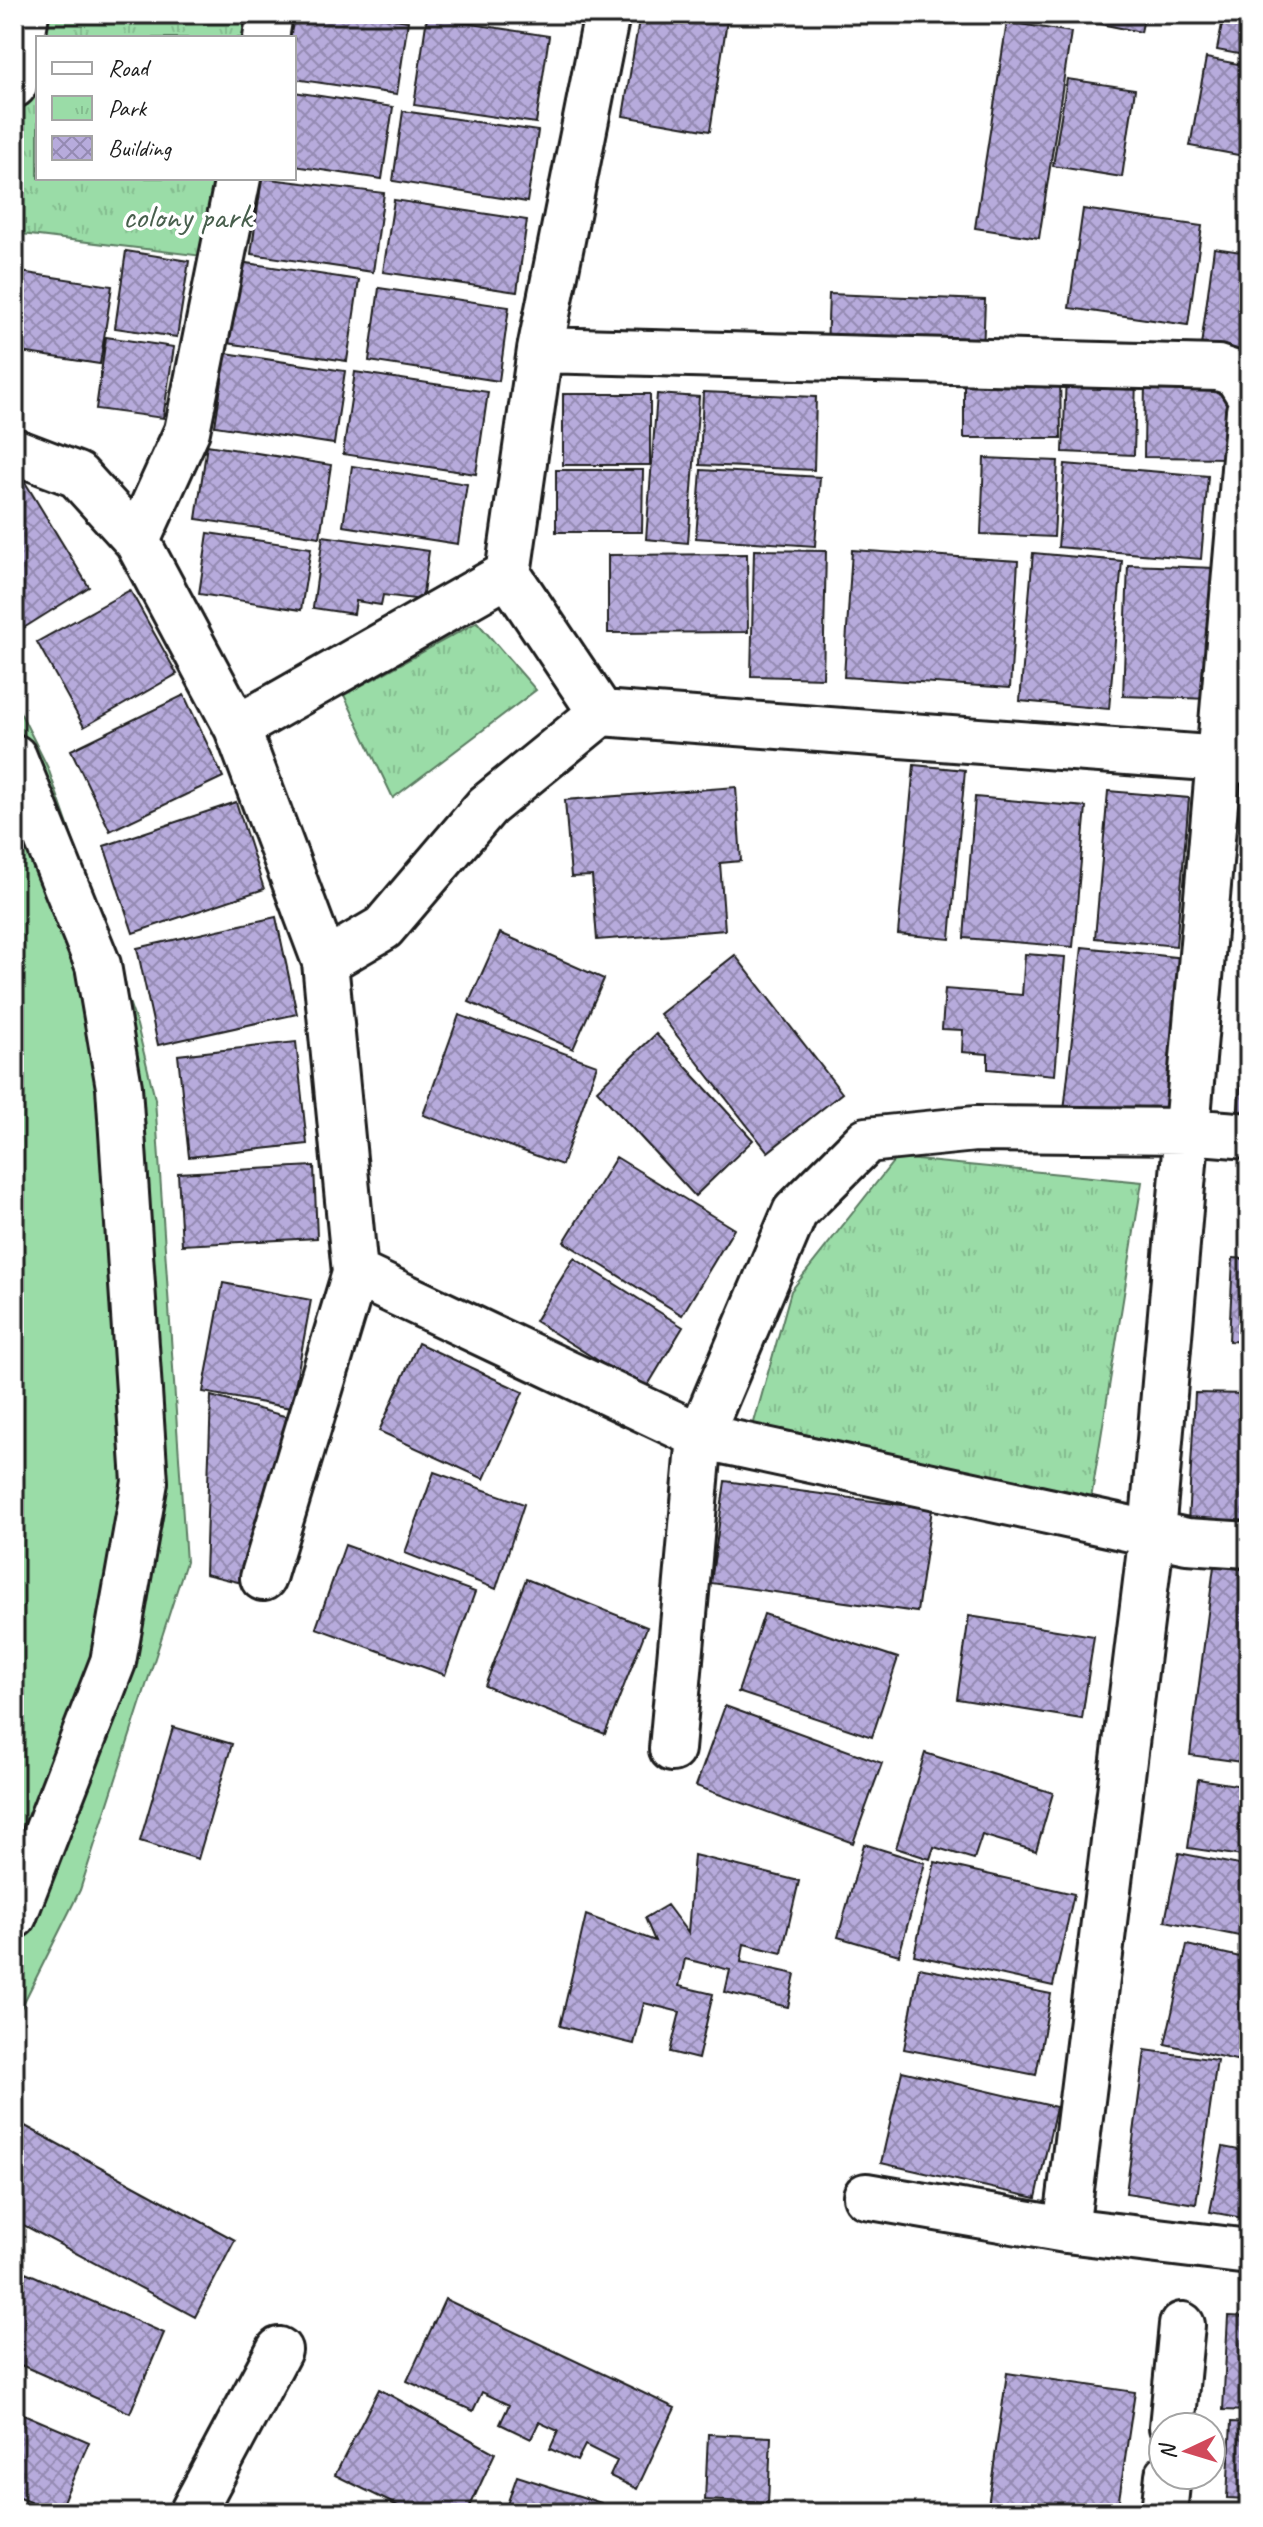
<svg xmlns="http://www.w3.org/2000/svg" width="1263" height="2527" viewBox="0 0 1263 2527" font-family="Caveat,sans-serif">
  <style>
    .green { fill: #9adca7; stroke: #5b7c62; stroke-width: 2 }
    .park { fill: url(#park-tufts); stroke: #5b7c62; stroke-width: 2 }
    .building { fill: url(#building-cross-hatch); stroke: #1c1c1c; stroke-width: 2 }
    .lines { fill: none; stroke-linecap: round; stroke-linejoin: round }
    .minor-casing { stroke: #1c1c1c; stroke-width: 50 }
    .minor { stroke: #fff; stroke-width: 44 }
    .labels { text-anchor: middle; stroke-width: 7; stroke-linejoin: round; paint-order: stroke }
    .park-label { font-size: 34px; fill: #485f4d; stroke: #fff }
  </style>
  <defs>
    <pattern id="park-tufts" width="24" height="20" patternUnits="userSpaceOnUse" patternTransform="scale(2)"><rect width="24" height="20" fill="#9adca7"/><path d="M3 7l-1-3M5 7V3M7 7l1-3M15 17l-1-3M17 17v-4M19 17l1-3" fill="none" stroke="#84bc8f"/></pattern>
    <pattern id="building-cross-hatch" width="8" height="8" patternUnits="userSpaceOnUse" patternTransform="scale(2)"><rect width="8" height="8" fill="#b7abdc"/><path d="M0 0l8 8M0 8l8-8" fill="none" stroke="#948ab2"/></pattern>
  </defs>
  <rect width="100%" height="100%" fill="#fff"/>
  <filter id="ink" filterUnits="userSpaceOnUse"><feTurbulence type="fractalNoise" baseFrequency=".0125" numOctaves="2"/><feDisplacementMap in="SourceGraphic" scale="16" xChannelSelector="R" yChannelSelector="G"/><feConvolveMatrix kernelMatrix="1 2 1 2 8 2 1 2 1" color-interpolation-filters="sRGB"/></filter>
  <g filter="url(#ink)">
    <path class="green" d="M 14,700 L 48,768 L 137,1025 L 155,1099 L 186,1562 L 80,1890 L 14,2022 Z"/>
    <path class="park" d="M 33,14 L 263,14 L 259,38 L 38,38 L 38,178 L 233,178 L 219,258 L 14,233 L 14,121 Z
      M 477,622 L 536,690 L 393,798 L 344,695 Z
      M 896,1158 L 1142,1182 L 1091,1499 L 753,1426 L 791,1291 Z"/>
    <path class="building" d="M 287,14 L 360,14 L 408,21 L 397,94 L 294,79 L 294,38 L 284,38 Z
      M 499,14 L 546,14 L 545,21 Z
      M 640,14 L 728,14 L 710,131 L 623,116 Z
      M 1050,14 L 1145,14 L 1141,32 Z
      M 1224,14 L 1249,14 L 1249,56 L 1217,50 Z
      M 427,17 L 549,36 L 536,123 L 414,105 Z
      M 1007,22 L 1071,32 L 1039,238 L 975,228 Z
      M 1206,58 L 1249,66 L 1249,157 L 1190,146 Z
      M 1067,79 L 1135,89 L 1122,177 L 1053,166 Z
      M 294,92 L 393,107 L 382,179 L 294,166 Z
      M 403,111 L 538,131 L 527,202 L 393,181 Z
      M 262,178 L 384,193 L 373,272 L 251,254 Z
      M 394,200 L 527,220 L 517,292 L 383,272 Z
      M 1083,209 L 1202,226 L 1188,325 L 1069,308 Z
      M 1214,248 L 1249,253 L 1249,368 L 1199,361 Z
      M 126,251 L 189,261 L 177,337 L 115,328 Z
      M 226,260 L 359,280 L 347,361 L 213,341 Z
      M 14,271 L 112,286 L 100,364 L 14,351 Z
      M 379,288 L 509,307 L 499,381 L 369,361 Z
      M 829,294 L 985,300 L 983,353 L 827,348 Z
      M 106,337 L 174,347 L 163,418 L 96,409 Z
      M 226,353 L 345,371 L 334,444 L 215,426 Z
      M 355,372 L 488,392 L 476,474 L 343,454 Z
      M 1060,373 L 1061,438 L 964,438 L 964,374 Z
      M 1066,374 L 1136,377 L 1134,455 L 1063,452 Z
      M 1145,377 L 1232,379 L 1232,458 L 1144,457 Z
      M 703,392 L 816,397 L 814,470 L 700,465 Z
      M 563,394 L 650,394 L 650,465 L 563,465 Z
      M 657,394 L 699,397 L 688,543 L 646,539 Z
      M 207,445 L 331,465 L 320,537 L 196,519 Z
      M 984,458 L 1058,461 L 1054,537 L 981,534 Z
      M 1065,464 L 1208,476 L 1201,559 L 1058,547 Z
      M 352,466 L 467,484 L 458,544 L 343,526 Z
      M 556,470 L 643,470 L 642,532 L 556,532 Z
      M 701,470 L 820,477 L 815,546 L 696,538 Z
      M 20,474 L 89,587 L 14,634 L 14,478 Z
      M 208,533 L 311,548 L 301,610 L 199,594 Z
      M 323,536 L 429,551 L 422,600 L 383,595 L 381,605 L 356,601 L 354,614 L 313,608 Z
      M 754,550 L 826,551 L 823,678 L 751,676 Z
      M 852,550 L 1018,561 L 1010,688 L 844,677 Z
      M 1033,553 L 1122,561 L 1109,709 L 1020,701 Z
      M 747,554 L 748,632 L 608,633 L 608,555 Z
      M 1128,565 L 1216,568 L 1210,699 L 1123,696 Z
      M 130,590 L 177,674 L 84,727 L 37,642 Z
      M 184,695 L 223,777 L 110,831 L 71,750 Z
      M 914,765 L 965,770 L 950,939 L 898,934 Z
      M 736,787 L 741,861 L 720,863 L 725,930 L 597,940 L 592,876 L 571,877 L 565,800 Z
      M 1108,791 L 1189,798 L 1176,946 L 1095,938 Z
      M 975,797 L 1086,807 L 1073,947 L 964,938 Z
      M 236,802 L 264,889 L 133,933 L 104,846 Z
      M 276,917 L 297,1014 L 158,1045 L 137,948 Z
      M 500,933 L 604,979 L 573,1049 L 469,1002 Z
      M 1082,947 L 1184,958 L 1166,1122 L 1064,1111 Z
      M 1025,954 L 1065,957 L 1055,1075 L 988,1069 L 988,1054 L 962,1052 L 963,1030 L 942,1029 L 945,989 L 1022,995 Z
      M 735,955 L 842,1093 L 768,1152 L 660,1014 Z
      M 1249,995 L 1249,1121 L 1237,1120 Z
      M 459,1015 L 597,1065 L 562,1165 L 423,1115 Z
      M 656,1034 L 753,1140 L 695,1196 L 597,1090 Z
      M 296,1042 L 307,1144 L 189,1157 L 178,1055 Z
      M 616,1157 L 734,1229 L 682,1315 L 564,1242 Z
      M 314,1166 L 317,1238 L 182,1245 L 178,1173 Z
      M 574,1258 L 683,1327 L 645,1390 L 535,1321 Z
      M 1233,1258 L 1249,1259 L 1249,1342 L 1229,1341 Z
      M 223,1283 L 311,1300 L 291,1408 L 203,1392 Z
      M 418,1343 L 523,1392 L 484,1479 L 379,1431 Z
      M 1195,1393 L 1249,1394 L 1249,1538 L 1187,1541 Z
      M 211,1396 L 288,1417 L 242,1583 L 205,1574 Z
      M 434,1472 L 524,1504 L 496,1589 L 405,1553 Z
      M 725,1481 L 932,1509 L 917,1612 L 711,1583 Z
      M 345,1545 L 475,1592 L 445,1675 L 316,1628 Z
      M 1214,1566 L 1249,1570 L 1249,1763 L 1190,1755 Z
      M 526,1579 L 647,1627 L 605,1734 L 485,1686 Z
      M 764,1614 L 898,1658 L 872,1737 L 738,1692 Z
      M 969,1616 L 1094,1636 L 1082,1719 L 957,1699 Z
      M 725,1706 L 882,1763 L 853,1843 L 696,1786 Z
      M 173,1727 L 232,1744 L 198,1859 L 140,1841 Z
      M 925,1753 L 1053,1793 L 1036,1851 L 982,1835 L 974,1859 L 934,1847 L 930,1859 L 896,1848 Z
      M 1198,1779 L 1249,1787 L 1249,1857 L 1188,1848 Z
      M 864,1844 L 925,1863 L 899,1955 L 838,1937 Z
      M 1179,1853 L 1249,1867 L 1249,1938 L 1165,1921 Z
      M 694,1855 L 799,1881 L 782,1953 L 744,1944 L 741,1962 L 795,1974 L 788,2007 L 725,1992 L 730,1970 L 685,1959 L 679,1986 L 713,1994 L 698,2059 L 670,2052 L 680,2012 L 644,2003 L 634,2044 L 560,2026 L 586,1915 L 655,1941 L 645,1918 L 667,1905 L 688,1933 Z
      M 935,1862 L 1074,1894 L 1053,1986 L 914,1955 Z
      M 1187,1945 L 1249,1959 L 1249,2063 L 1165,2044 Z
      M 919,1968 L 1051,1994 L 1036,2075 L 904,2049 Z
      M 1145,2050 L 1217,2060 L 1196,2204 L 1126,2193 Z
      M 902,2071 L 1056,2107 L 1036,2198 L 881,2163 Z
      M 14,2120 L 235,2240 L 195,2317 L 14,2220 Z
      M 1223,2147 L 1249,2152 L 1249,2219 L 1210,2212 Z
      M 14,2267 L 164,2333 L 130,2413 L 14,2362 Z
      M 445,2299 L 675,2408 L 637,2489 L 610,2476 L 617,2461 L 585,2445 L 577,2461 L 550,2449 L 558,2431 L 539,2422 L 531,2439 L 500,2424 L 509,2405 L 482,2392 L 473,2411 L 407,2381 Z
      M 1228,2316 L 1249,2317 L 1249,2411 L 1223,2410 Z
      M 1007,2373 L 1135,2392 L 1117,2513 L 987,2513 Z
      M 379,2389 L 495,2453 L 467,2513 L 397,2513 L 400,2507 L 335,2475 Z
      M 14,2410 L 89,2442 L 58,2513 L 14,2496 Z
      M 1231,2422 L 1249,2423 L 1249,2499 L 1227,2498 Z
      M 708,2434 L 771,2437 L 768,2503 L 705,2500 Z
      M 517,2476 L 601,2503 L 598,2513 L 504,2513 Z"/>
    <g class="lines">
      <defs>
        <path id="minor" d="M 266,38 L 270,14
          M 14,85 L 26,14
          M 540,350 L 1218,368 L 1236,374 L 1249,395
          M 14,451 L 77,475 L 137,541 L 237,728 L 325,962 L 355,1273 L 263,1578
          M 137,541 L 187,431 L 238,178
          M 508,574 L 601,713
          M 237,728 L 508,574 L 540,350 L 607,14
          M 14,757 L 98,965 L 119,1087 L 145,1482 L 113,1662 L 14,1916
          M 325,962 L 383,928 L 487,806 L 601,713 L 1249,761
          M 355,1273 L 700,1436 L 1187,1541 L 1249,1545
          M 672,1749 L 700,1436 L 795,1212 L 867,1140 L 975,1129 L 1187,1131 L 1249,1136
          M 866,2196 L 1066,2230 L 1249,2252
          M 1066,2230 L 1152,1533 L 1249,411
          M 1172,2427 L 1182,2325
          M 192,2513 L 279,2350
          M 1164,2513 L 1168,2475"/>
      </defs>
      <use href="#minor" class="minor-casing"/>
      <use href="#minor" class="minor"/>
    </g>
  </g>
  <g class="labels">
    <g class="park-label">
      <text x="187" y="228">colony park</text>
    </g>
  </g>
  <rect width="1263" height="2527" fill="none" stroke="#fff" stroke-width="48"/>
  <rect x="24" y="24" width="1215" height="2479" fill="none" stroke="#1c1c1c" stroke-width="3" filter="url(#ink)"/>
  <rect x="36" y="36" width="260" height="144" fill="#ffffff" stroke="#a4a4a4" stroke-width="2"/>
  <rect x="52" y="62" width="40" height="12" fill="#ffffff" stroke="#a4a4a4" stroke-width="2"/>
  <text x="108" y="76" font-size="24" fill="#1c1c1c">Road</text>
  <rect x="52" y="96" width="40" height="24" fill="url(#park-tufts)" stroke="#a4a4a4" stroke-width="2"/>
  <text x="108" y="116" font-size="24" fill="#1c1c1c">Park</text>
  <rect x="52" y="136" width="40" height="24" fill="url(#building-cross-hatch)" stroke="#a4a4a4" stroke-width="2"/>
  <text x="108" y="156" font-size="24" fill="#1c1c1c">Building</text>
  <g transform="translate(1187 2451) rotate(266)"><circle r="38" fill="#ffffff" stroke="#a4a4a4" stroke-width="2"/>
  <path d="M0-6L14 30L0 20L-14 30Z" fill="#d1495b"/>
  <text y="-12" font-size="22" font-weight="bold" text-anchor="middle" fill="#1c1c1c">N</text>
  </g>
</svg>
